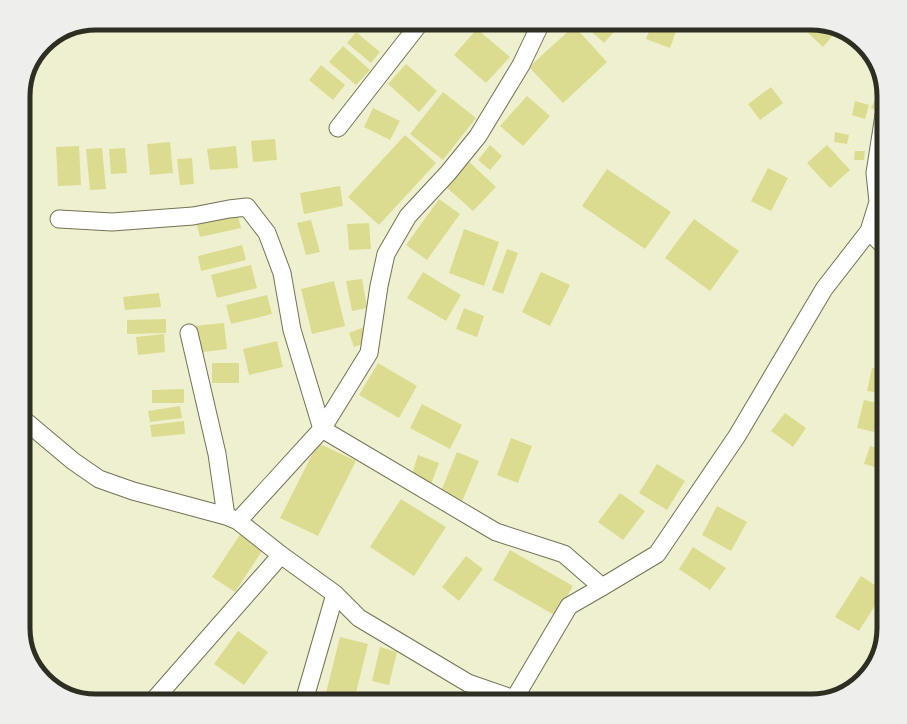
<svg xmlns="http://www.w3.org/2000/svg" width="907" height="724" viewBox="0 0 907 724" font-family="'Exo 2',sans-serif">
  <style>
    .building { fill: #dcdc90 }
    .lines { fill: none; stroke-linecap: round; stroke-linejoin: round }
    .minor-casing { stroke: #727255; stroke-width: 19 }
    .minor { stroke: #fff; stroke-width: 17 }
    .rim { fill: none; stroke: #2e2e22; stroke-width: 5 }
  </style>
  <rect width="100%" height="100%" fill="#eff0cf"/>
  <path class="building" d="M 582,23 L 622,23 L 604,43 Z
    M 652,23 L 679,23 L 670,48 L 646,39 Z
    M 706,23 L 721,23 L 718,29 Z
    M 814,24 L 826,29 L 833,35 L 823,47 L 807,32 Z
    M 574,26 L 607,62 L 563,103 L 529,67 Z
    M 477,29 L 510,57 L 486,83 L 454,55 Z
    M 356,32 L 380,52 L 371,63 L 347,43 Z
    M 343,46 L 370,70 L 356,85 L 329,62 Z
    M 406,64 L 437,91 L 419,112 L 388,84 Z
    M 321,65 L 345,85 L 333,100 L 309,80 Z
    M 882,86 L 884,96 L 884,108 L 881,113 L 871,108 Z
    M 771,87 L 783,103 L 760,120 L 748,104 Z
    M 443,92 L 476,118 L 443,160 L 410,134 Z
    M 527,96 L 550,116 L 523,146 L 500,126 Z
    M 855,101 L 869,105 L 865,119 L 852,115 Z
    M 373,108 L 400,121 L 390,140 L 364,127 Z
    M 835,132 L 849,135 L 847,144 L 834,142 Z
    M 405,135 L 436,163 L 379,225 L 348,197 Z
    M 275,139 L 277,160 L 253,162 L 251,141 Z
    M 170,142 L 173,173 L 150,175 L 147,144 Z
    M 490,145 L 502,156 L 490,170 L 478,160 Z
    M 827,145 L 850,170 L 830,188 L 807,163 Z
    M 79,146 L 81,185 L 58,186 L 56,147 Z
    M 236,146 L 238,168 L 210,170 L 207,149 Z
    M 102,148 L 106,189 L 90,190 L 86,149 Z
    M 125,148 L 127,173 L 111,174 L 109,149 Z
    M 855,151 L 865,151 L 864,160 L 854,160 Z
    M 192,158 L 194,184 L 180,185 L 177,159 Z
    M 467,160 L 496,187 L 473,211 L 444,185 Z
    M 768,168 L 788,178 L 771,211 L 751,201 Z
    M 607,169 L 671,212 L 645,249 L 582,206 Z
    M 340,186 L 343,206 L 304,214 L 300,193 Z
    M 439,199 L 460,214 L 427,260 L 406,245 Z
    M 237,212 L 241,228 L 200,237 L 196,222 Z
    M 694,219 L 739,251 L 710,291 L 665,258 Z
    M 311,220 L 320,252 L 306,255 L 297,223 Z
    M 369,223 L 371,249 L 349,250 L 347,224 Z
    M 464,229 L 499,242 L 484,286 L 449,273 Z
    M 242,245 L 246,260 L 201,271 L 198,256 Z
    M 507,249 L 518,253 L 503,294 L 492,290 Z
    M 251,265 L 257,288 L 217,298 L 211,275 Z
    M 423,272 L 461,295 L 446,321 L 407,298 Z
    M 541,272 L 570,285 L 550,326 L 522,312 Z
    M 362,279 L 367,308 L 352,311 L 346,281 Z
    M 334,281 L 345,326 L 312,334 L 301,289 Z
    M 159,293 L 161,307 L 125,310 L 123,297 Z
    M 267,295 L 272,314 L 231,324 L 226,305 Z
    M 464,308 L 484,316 L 477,337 L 456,329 Z
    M 166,319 L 166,333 L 127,334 L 127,320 Z
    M 224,323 L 227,349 L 196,353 L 194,326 Z
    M 364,327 L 369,341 L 354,347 L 349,333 Z
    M 164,334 L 165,352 L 138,355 L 136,337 Z
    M 277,341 L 283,367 L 249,375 L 243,349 Z
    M 212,363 L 239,363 L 239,383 L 212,383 Z
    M 378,363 L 417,386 L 399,418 L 359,395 Z
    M 872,368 L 884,370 L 884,378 L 881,393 L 867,391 Z
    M 184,389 L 184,403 L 152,403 L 152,390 Z
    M 864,400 L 881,404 L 874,432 L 857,428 Z
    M 422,404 L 462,425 L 450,449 L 410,428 Z
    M 180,406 L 182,418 L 150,422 L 148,411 Z
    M 785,413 L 806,428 L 793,447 L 771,431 Z
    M 184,421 L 185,434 L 152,437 L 150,425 Z
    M 511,438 L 532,446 L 518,483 L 497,475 Z
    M 318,443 L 356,461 L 318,536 L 280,518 Z
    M 870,446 L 884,450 L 884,460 L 882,469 L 864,464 Z
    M 457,452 L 479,461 L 461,504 L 439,496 Z
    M 418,455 L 439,463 L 430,487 L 410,480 Z
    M 657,464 L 685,481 L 667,510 L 639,493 Z
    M 620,493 L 645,511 L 623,540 L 598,522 Z
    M 401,499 L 446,527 L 414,576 L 370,547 Z
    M 717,506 L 747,522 L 731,551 L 702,535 Z
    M 241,533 L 264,548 L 235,592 L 212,577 Z
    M 693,547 L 726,568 L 710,590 L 679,569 Z
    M 510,550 L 573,586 L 556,616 L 493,580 Z
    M 466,556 L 483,569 L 459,601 L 442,587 Z
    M 861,576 L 884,591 L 859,631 L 835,617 Z
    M 238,631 L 268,652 L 244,685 L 214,664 Z
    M 340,637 L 368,644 L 354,701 L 324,701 Z
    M 380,647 L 397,652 L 389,685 L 372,681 Z"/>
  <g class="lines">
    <defs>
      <path id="minor" d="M 338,128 L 420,23
        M 59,219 L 112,222 L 193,216 L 229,209 L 247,207 L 267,233 L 282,273 L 292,330 L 322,429 L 496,532 L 564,554 L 602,587
        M 869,231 L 884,246
        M 189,333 L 217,454 L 226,516
        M 23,419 L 73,461 L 99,479 L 133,491 L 226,516 L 238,521 L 281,555 L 335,594 L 304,701
        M 238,521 L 322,429 L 369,353 L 379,286 L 386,254 L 408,216 L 448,173 L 478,136 L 521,65 L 541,23
        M 335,594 L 359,618 L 468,683 L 514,699
        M 153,701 L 281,555
        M 513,701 L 569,606 L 602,587 L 657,554 L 737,436 L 824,289 L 869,231 L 878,202 L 875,173 L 884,115"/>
    </defs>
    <use href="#minor" class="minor-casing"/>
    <use href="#minor" class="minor"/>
  </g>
  <path d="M0 0H907V724H0ZM96 30H811A66 66 0 0 1 877 96V628A66 66 0 0 1 811 694H96A66 66 0 0 1 30 628V96A66 66 0 0 1 96 30Z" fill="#eeeeed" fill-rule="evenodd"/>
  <path class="rim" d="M96 30H811A66 66 0 0 1 877 96V628A66 66 0 0 1 811 694H96A66 66 0 0 1 30 628V96A66 66 0 0 1 96 30Z"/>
</svg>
